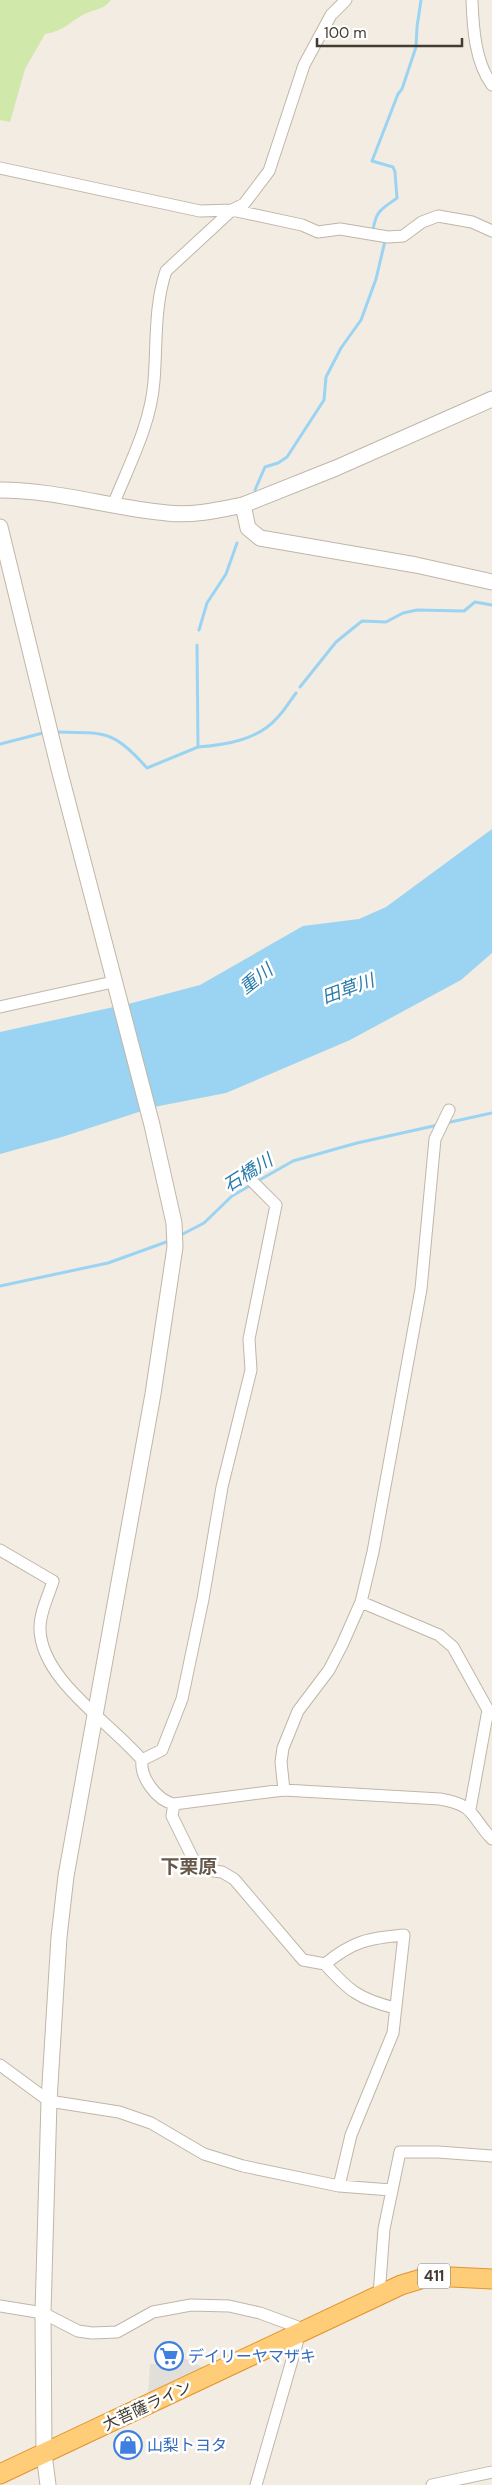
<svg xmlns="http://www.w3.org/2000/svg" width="492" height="2485" viewBox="0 0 492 2485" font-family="'DM Sans','Noto Sans JP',sans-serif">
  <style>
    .green { fill: #d0e8a9 }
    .parking { fill: #e2dfdb }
    .water { fill: #9bd4f2 }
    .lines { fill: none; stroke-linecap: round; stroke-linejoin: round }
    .stream { stroke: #9bd4f2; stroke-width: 3 }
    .minor-casing { stroke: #c0b6a8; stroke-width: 13 }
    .tertiary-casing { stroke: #c0b6a8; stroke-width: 17 }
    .trunk-casing { stroke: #e2942c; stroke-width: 21 }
    .minor { stroke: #fff; stroke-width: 11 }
    .tertiary { stroke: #fff; stroke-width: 15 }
    .trunk { stroke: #fc7; stroke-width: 19 }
    .labels { text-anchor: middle; stroke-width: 5; stroke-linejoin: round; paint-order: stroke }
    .shield { fill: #fff; stroke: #7b7670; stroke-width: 1 }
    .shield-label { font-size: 15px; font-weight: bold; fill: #433c33 }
    .shop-label { font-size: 16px; fill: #366cbe; stroke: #fff; text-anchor: start }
    .street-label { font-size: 16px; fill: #433c33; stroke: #fff }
    .water-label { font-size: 18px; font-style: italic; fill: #287baa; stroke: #fff }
    .quarter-label { font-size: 19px; font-weight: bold; fill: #665949; stroke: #fff }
  </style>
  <rect width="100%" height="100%" fill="#f2ece2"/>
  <path class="green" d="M 0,0 L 111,0 C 102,10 99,8 87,13 C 71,20 65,31 45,34 L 25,69 L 10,122 L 0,120 Z"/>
  <path class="parking" d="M 183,2358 L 207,2369 L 148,2396 L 150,2364 L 183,2364 Z"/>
  <path class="water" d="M 492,829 L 492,953 L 461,980 L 350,1040 L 226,1093 L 154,1107 L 62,1137 L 0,1154 L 0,1032 L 132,1003 L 200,985 L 303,926 L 359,919 L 386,907 Z"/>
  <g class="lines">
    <path class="stream" d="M 373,230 C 376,210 382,209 397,198 L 395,172 L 393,167 L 372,161 L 398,94 L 402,89 L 416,47 L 417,27 L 421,0
      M 255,490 L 265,467 L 278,463 L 287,457 L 324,400 L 326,377 L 341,348 L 361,320 L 376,279 L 385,241 L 383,241
      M 199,630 L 207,603 L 226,574 L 237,543
      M 300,687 L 336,642 L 362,621 L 386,622 L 403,613 L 417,610 L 464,611 L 475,602 L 492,605
      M 57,732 C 106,733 113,730 147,768 L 198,747 L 197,645
      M 0,744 L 43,733
      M 198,747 C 225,745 258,740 277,718 C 284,711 290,701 296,693
      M 446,1123 L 492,1113
      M 256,1182 L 293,1161 L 357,1143 L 438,1125
      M 179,1236 L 204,1223 L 232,1196 L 251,1185
      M 0,1286 L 108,1263 L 169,1241"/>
    <defs>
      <path id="minor" d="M 472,0 C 473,28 475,62 492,85
        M 0,168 L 200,211 L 232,210 L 244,204 L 269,171 L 304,65 L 331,15 L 346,0
        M 113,505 C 129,465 151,424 154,381 C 157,345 154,306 166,271 L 232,210 L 302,225 L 318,232 L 340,229 L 388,237 L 403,236 L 422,222 L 438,216 L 472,222 L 492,231
        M 0,1007 L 113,982
        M 0,1550 L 53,1581 C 49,1595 39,1614 40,1629 C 41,1680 111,1723 142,1760 C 140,1777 156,1800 174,1804 L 284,1790 L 440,1799 C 476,1805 470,1816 492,1839
        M 361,1602 L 439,1635 L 453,1647 L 488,1710 L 492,1712
        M 142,1760 L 162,1750 L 182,1699 L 203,1599 L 222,1487 L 251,1370 L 249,1339 L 276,1205 L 246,1175
        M 284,1790 L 281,1762 L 283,1748 L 298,1711 L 329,1670 L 342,1645 L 361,1602 L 373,1552 L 421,1289 L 435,1139 L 449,1110
        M 174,1804 L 172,1816 L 198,1869 L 222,1872 L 234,1879 L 303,1960 L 325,1964 C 353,1941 369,1938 404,1935 L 393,2033 L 351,2135 L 339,2186
        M 470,1809 L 488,1710
        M 325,1964 C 349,1991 359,1999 395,2008
        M 0,2065 L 49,2101 L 119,2112 L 151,2123 L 204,2154 L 243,2166 L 339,2186 L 391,2190
        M 379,2295 L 384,2229 L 400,2152 L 438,2152 L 492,2156
        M 0,2306 L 43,2313 L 78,2331 L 92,2333 L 117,2332 L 153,2312 L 191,2305 L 229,2306 L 260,2313 L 306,2330
        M 256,2485 L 297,2343 L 296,2334
        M 432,2485 L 492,2472"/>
      <path id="tertiary" d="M 0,490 C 57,490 111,508 167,513 C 192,516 219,510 243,505 L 248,528 L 260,538 L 416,565 L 492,582
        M 243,505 L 336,468 L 492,399
        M 0,527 L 59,769 L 152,1125 L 174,1223 L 175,1247 L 153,1394 L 66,1876 L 59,1937 L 49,2101 L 43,2313 L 44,2454 L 48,2485"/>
      <path id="trunk" d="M 0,2474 L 401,2285 L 431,2276 L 492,2279"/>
    </defs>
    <use href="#minor" class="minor-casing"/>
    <use href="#tertiary" class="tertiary-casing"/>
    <use href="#trunk" class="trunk-casing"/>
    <use href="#minor" class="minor"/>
    <use href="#tertiary" class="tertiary"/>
    <use href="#trunk" class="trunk"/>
  </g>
  <defs>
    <symbol id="supermarket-ring" viewBox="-11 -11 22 22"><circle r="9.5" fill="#fff" stroke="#3f7fe0" stroke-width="1.5"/><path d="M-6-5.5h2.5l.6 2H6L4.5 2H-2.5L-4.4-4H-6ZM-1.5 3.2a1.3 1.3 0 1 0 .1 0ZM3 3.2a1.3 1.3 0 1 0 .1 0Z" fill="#3f7fe0"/></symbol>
    <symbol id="shop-ring" viewBox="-11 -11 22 22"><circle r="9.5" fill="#fff" stroke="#3f7fe0" stroke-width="1.5"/><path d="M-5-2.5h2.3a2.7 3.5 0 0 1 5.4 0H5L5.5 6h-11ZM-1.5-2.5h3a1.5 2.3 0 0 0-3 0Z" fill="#3f7fe0"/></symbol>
  </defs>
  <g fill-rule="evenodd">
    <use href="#supermarket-ring" x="153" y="2340" width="32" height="32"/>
    <use href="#shop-ring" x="112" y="2429" width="32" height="32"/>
  </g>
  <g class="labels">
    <rect class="shield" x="418" y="2263.5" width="32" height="25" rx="4"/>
    <g class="shield-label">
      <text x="434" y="2281">411</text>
    </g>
    <g class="shop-label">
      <text x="188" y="2362">デイリーヤマザキ</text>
      <text x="147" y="2451">山梨トヨタ</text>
    </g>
    <g class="street-label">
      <text transform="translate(147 2405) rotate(-25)" y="6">大菩薩ライン</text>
    </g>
    <g class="water-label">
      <text transform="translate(256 979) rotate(-38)" y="6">重川</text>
      <text transform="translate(348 989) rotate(-20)" y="6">田草川</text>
      <text transform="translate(248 1173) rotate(-32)" y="6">石橋川</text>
    </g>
    <g class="quarter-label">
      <text x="189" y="1873">下栗原</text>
    </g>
  </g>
  <path d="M317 38v8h145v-8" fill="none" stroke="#433c33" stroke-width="2.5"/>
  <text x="324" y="38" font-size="15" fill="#433c33" stroke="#ffffff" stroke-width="4" paint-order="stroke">100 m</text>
</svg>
